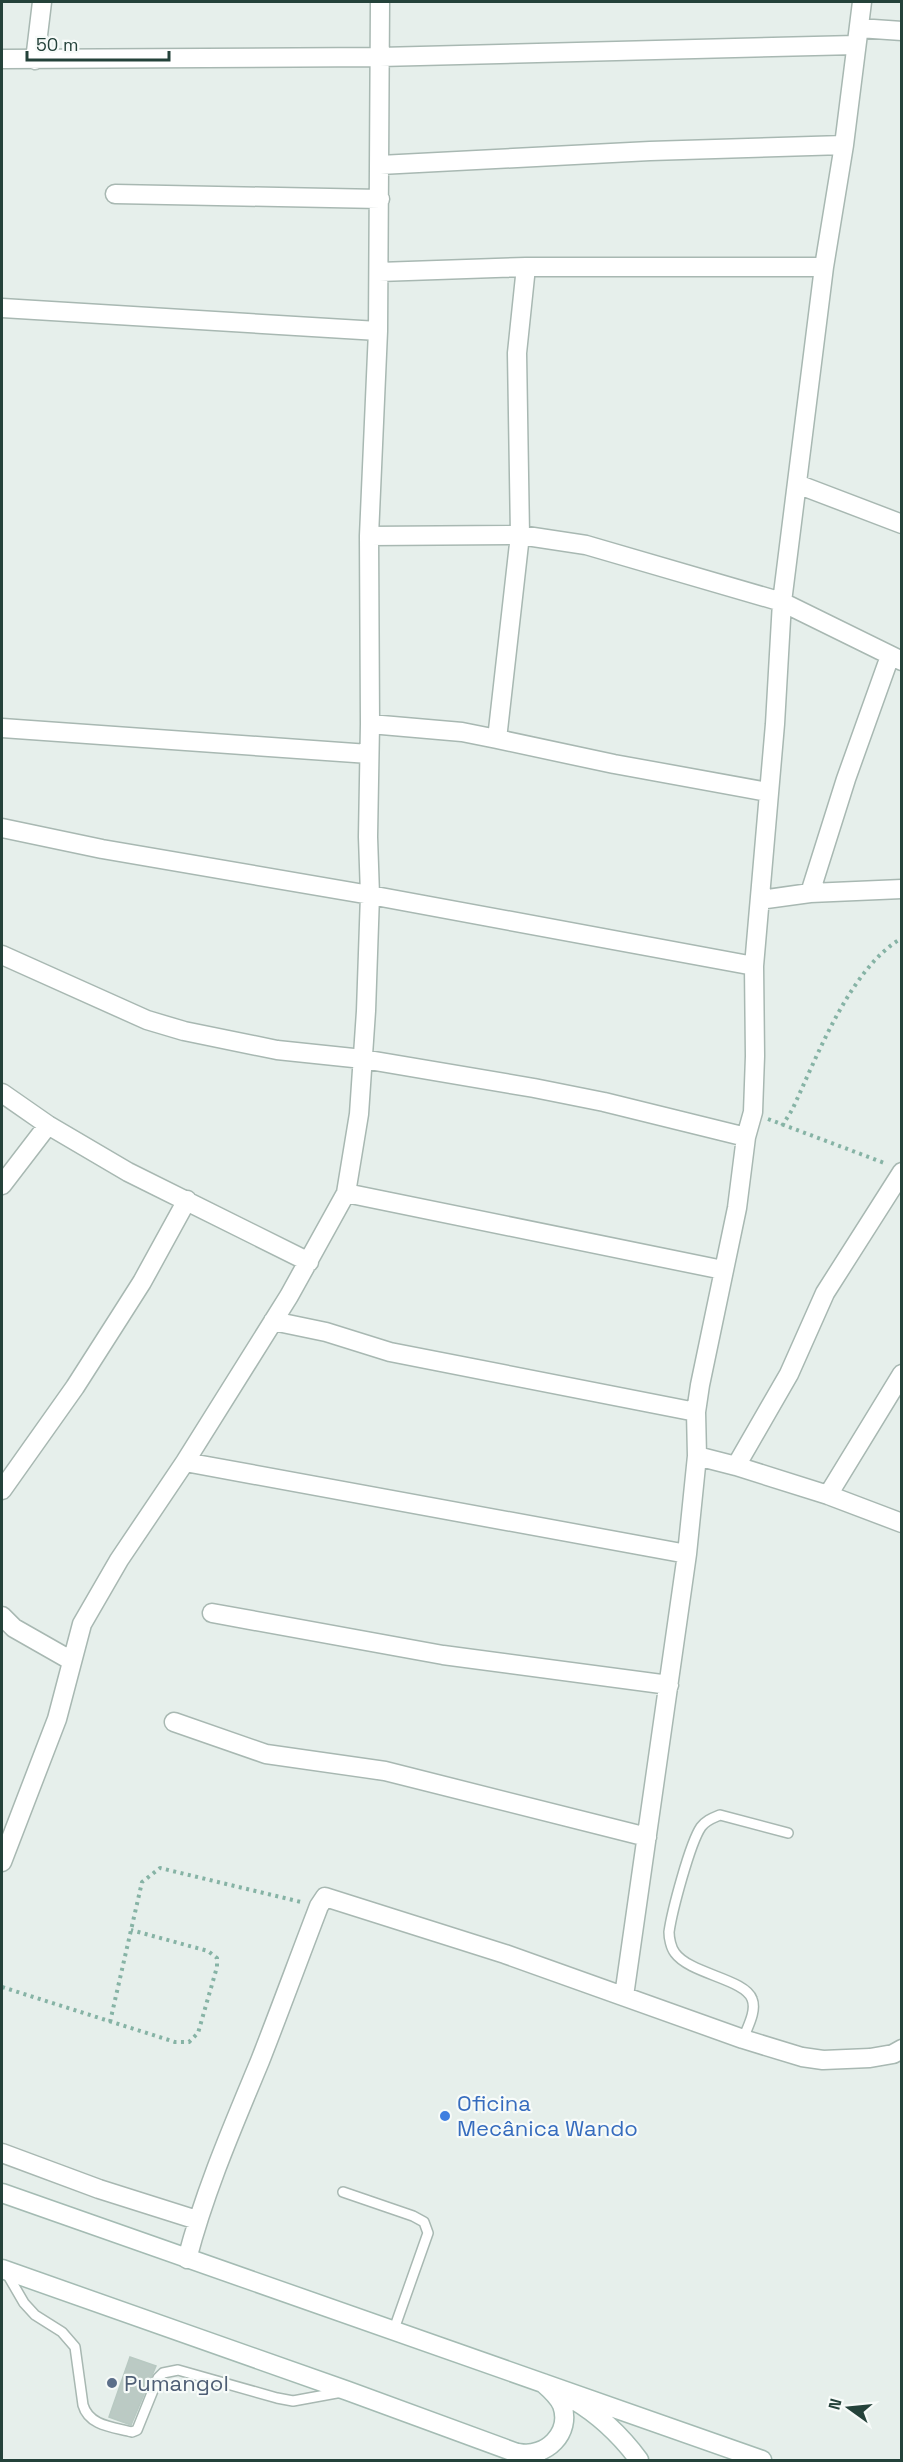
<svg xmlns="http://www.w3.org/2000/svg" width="903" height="2462" viewBox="0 0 903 2462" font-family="'Space Grotesk',sans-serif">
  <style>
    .building { fill: #bbcac4; stroke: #b8c9c2; stroke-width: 1.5 }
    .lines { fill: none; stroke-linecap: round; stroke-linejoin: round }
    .lane-casing { stroke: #a8b8b2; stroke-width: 12 }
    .street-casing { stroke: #a8b8b2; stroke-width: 21 }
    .secondary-casing { stroke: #a4bbb3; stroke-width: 21 }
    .path { stroke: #86b3a5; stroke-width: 4; stroke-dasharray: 3 4.5; stroke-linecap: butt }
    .lane { stroke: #fff; stroke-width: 9 }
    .street { stroke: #fff; stroke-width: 18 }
    .secondary { stroke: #fff; stroke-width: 18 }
    .shop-dot { fill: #3f7fe0; stroke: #f7fbf9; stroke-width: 2 }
    .service-dot { fill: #5c6f8a; stroke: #f7fbf9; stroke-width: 2 }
    .labels { text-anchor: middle; stroke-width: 4.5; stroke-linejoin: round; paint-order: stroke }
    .shop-label { font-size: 22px; fill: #366cbe; stroke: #f7fbf9; text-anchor: start }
    .service-label { font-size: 22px; fill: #4e5e75; stroke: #f7fbf9; text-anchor: start }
  </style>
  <rect width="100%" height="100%" fill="#e6efeb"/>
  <path class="building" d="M 130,2357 L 156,2366 L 131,2425 L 109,2417 Z"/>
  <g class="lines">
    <defs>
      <path id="lane" d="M 743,2039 C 747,2028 757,2011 752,1999 C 745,1979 690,1974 675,1953 C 671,1948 669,1938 669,1932 C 672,1911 690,1843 701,1827 C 706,1820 713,1818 720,1815 L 788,1833
        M 343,2192 L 413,2216 L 424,2222 L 428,2233 L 393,2332
        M 6,2272 L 24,2303 L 35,2315 L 62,2332 L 75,2347 L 83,2405 C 89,2426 113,2427 132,2432 L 137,2430 L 158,2378 L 163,2373 L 178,2370 L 277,2398 L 293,2401 L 342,2392"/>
      <path id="street" d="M 859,28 L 902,31
        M 2,59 L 380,57 L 856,45
        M 35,60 L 42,2
        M 380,165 L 650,151 L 844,145
        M 115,194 L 380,199
        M 379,272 L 526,267 L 824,267
        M 2,308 L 378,331
        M 797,484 L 902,524
        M 369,536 L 520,535 L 586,545 L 782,602 L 902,661
        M 370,724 L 462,732 L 497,739 L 520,535 L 517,353 L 526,267
        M 2,728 L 369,754
        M 497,739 L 614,764 L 768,792
        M 2,828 L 102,849 L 370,895 L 754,966
        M 810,893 L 846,779 L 890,656
        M 760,900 L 810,893 L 902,889
        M 2,955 L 147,1020 L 184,1031 L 277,1050 L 363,1059 L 534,1088 L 604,1102 L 746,1137
        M 2,1093 L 48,1125 L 128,1172 L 309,1262
        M 2,1185 L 48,1125
        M 346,1193 L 723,1270
        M 273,1321 L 326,1332 L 390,1352 L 696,1412
        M 697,1456 L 736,1466 L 789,1374 L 825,1293 L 902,1172
        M 185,1462 L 687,1554
        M 736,1466 L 828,1495 L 902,1523
        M 2,1490 L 75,1387 L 121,1315 L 142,1282 L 187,1200
        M 828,1495 L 902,1374
        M 212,1613 L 443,1655 L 669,1685
        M 2,1616 L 14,1628 L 72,1661
        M 174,1722 L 266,1754 L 385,1771 L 647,1837
        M 2,1862 L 57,1719 L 82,1624 L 119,1560 L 185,1462 L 289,1296 L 346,1193 L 359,1114 L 366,1011 L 370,895 L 368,837 L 370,724 L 369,536 L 378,331 L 380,2
        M 624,1996 L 687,1554 L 697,1456 L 696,1412 L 700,1385 L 737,1208 L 746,1137 L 753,1112 L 755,1056 L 754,966 L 775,724 L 782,602 L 824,267 L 844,145 L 862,2
        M 2,2153 L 99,2189 L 197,2220
        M 187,2259 C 205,2190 233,2126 260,2061 C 280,2010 299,1958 319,1906 L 325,1897 L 505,1954 L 743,2039 L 802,2057 L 823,2060 L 870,2058 L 893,2054 L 902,2049"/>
      <path id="secondary" d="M 2,2193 L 762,2460
        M 2,2269 L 348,2391 L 536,2460
        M 574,2400 C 599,2415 622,2437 639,2460
        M 519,2453 C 546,2458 572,2433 562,2405 C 558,2396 551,2390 543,2383"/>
    </defs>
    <use href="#lane" class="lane-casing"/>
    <use href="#street" class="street-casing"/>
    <use href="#secondary" class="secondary-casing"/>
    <path class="path" d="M 768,1119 L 887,1164
      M 782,1126 L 792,1110 C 817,1057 850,968 902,938
      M 2,1987 L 175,2042 L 189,2042 L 198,2033 L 217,1967 L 217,1958 L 208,1951 L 131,1930
      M 110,2022 L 142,1882 L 160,1868 L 301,1902"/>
    <use href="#lane" class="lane"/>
    <use href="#street" class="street"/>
    <use href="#secondary" class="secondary"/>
  </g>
  <circle class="shop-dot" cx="445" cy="2116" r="6"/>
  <circle class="service-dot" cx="112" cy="2383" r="6"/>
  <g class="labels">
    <g class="shop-label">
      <text x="457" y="2111">Oficina<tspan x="457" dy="25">Mecânica Wando</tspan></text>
    </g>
    <g class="service-label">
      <text x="124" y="2391">Pumangol</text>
    </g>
  </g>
  <rect width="903" height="2462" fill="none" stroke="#24423a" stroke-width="6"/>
  <g transform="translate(849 2408) rotate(285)" stroke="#f7fbf9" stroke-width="4.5" paint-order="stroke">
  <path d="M0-4.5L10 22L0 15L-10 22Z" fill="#24423a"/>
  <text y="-9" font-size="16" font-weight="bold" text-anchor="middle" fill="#24423a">N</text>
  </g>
  <path d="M27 51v9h142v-9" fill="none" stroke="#24423a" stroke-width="3"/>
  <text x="36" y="51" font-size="18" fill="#24423a" stroke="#f7fbf9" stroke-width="4.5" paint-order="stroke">50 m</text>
</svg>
